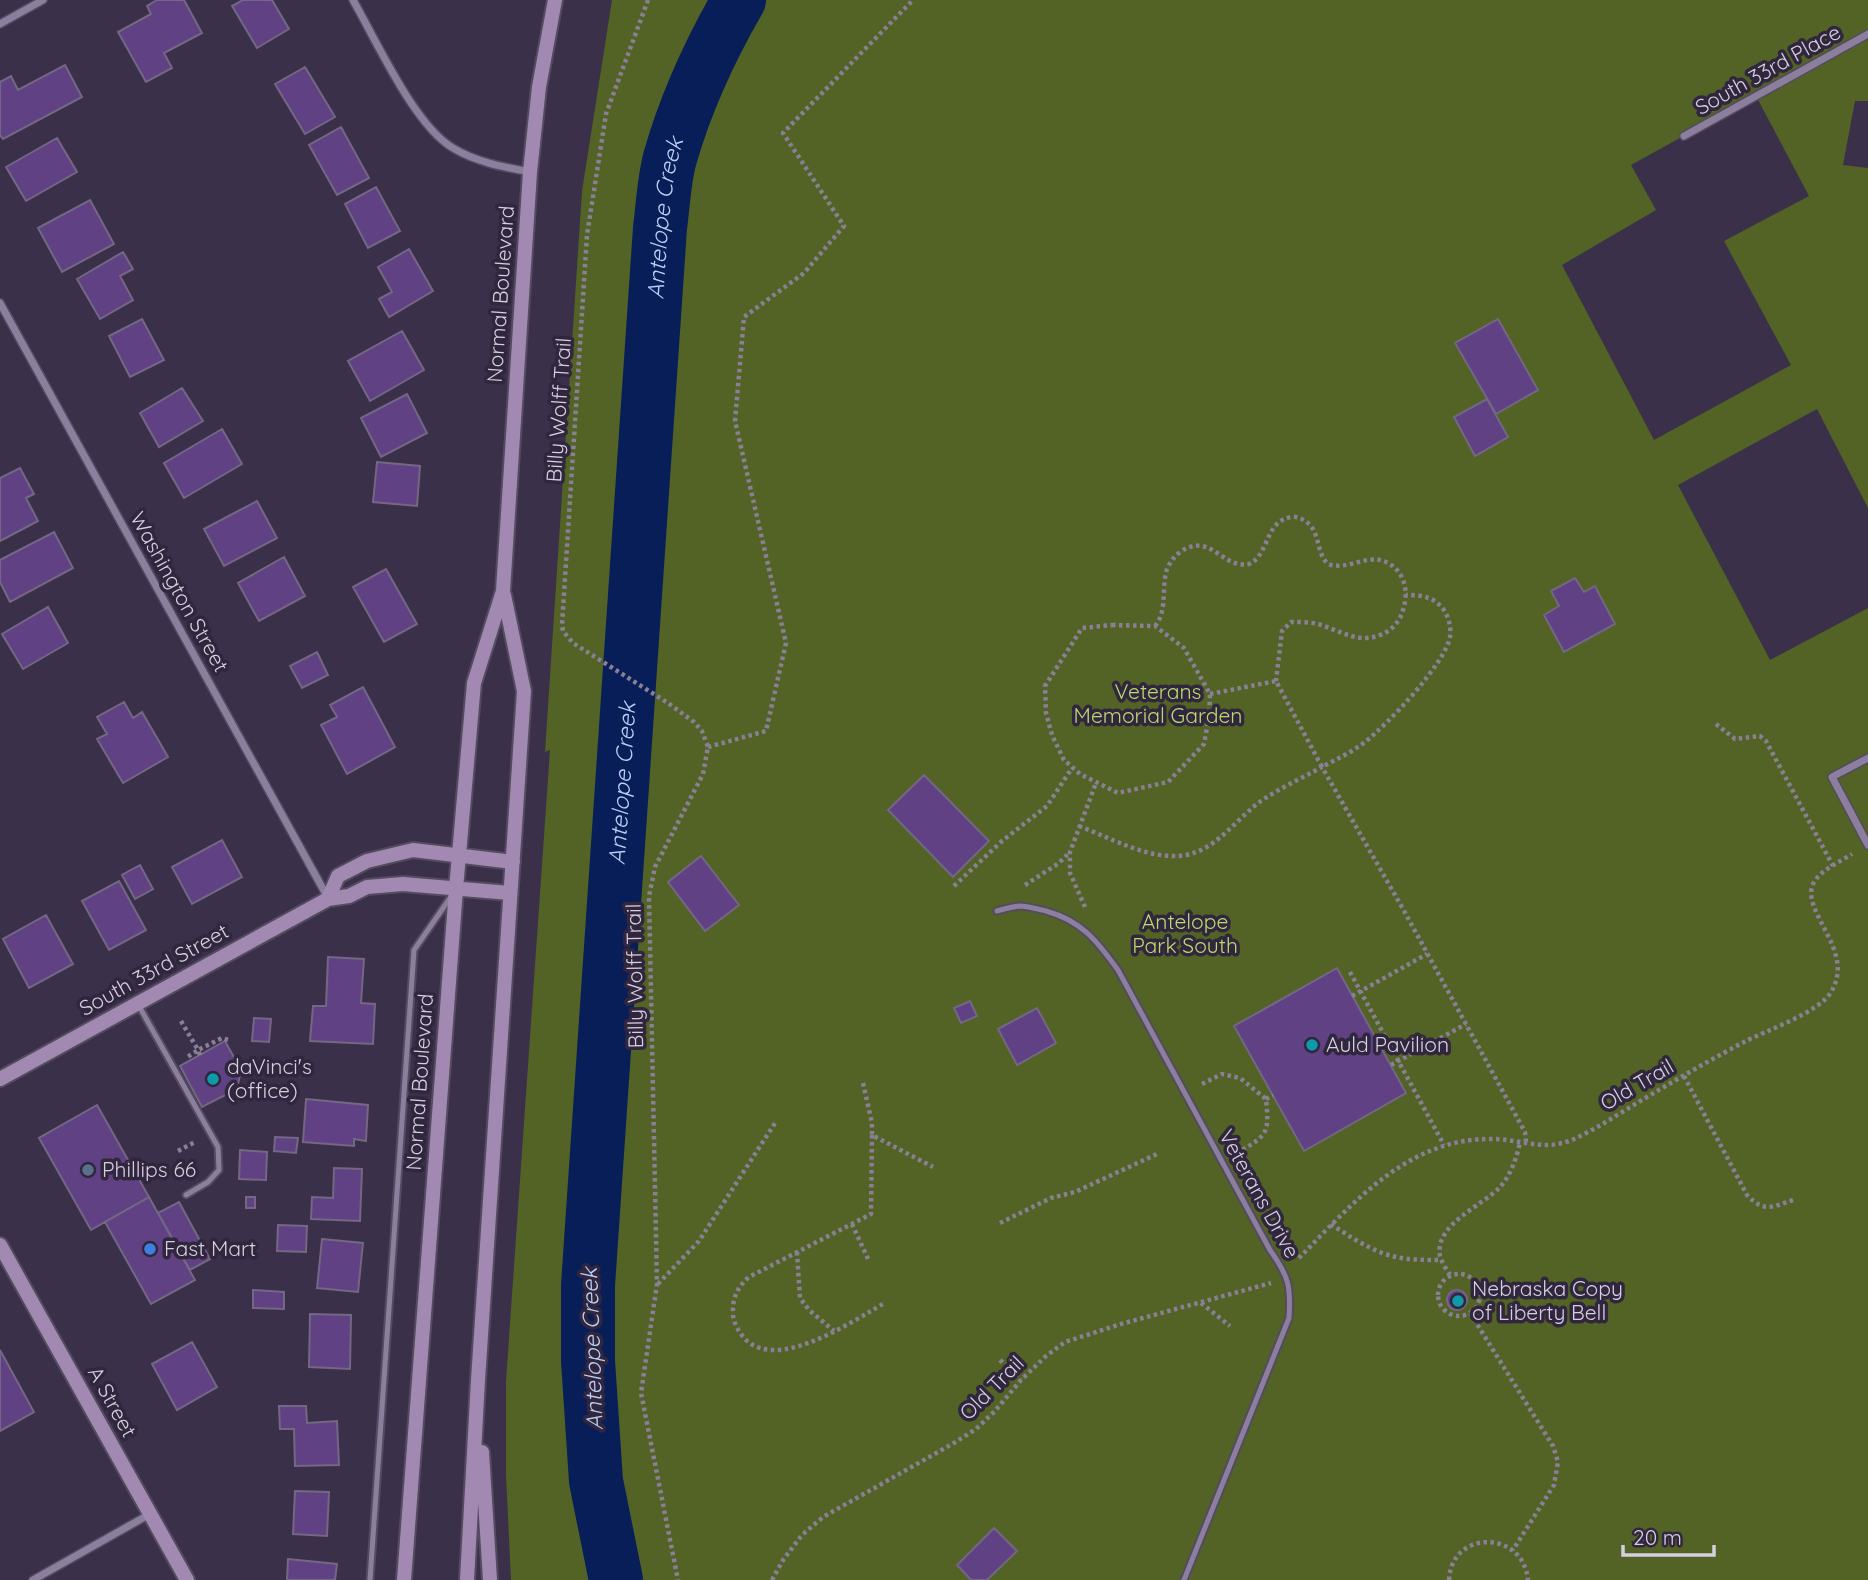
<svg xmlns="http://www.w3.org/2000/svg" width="1868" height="1580" viewBox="0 0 1868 1580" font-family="Quicksand,sans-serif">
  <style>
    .green { fill: #536225; fill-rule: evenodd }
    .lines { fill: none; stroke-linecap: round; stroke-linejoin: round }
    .river { stroke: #081e58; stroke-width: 54 }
    .building { fill: #604284; stroke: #736784; stroke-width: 2 }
    .service-casing { stroke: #544b60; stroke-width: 9 }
    .minor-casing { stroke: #544b60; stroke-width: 10 }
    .secondary-casing { stroke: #544b60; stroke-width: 18 }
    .path { stroke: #888095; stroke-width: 4.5; stroke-dasharray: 3.5 3.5; stroke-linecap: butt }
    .service { stroke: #8b7f9d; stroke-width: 5 }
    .minor { stroke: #8b7f9d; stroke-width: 7 }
    .secondary { stroke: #a189b2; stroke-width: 14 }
    .culture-dot { fill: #0f9aa8; stroke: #30263e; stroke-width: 2.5 }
    .service-dot { fill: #5c6f8a; stroke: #30263e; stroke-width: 2.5 }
    .shop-dot { fill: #3f7fe0; stroke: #30263e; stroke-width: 2.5 }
    .labels { text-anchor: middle; stroke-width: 7; stroke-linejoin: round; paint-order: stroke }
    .street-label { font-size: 21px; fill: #d5cfdf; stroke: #30263e }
    .park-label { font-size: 21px; fill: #bdd96e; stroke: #30263e }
    .poi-label { font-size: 21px; fill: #d5cfdf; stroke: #30263e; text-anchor: start }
    .water-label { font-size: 23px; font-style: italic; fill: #bccef3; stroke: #30263e }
  </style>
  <rect width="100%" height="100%" fill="#3a3049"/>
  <path class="green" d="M 612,0 L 1868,0 L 1868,101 L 1855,101 L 1843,165 L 1868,168 L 1868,508 L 1817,409 L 1678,485 L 1770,660 L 1868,608 L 1868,1580 L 511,1580 L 506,1475 L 506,1381 L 550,750 L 545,752 L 582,191 ZM 1756,96 L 1809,196 L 1724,241 L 1791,365 L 1654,440 L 1562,265 L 1656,210 L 1631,165 Z"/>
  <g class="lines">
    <path class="river" id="s1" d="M 616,1580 L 596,1481 L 588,1361 L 588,1285 L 660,228 C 663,205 664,180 670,158 C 686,102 710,50 739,0"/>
  </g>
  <path class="building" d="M 157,0 L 184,0 L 202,33 L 164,53 L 172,68 L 146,82 L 118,32 L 151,14 L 147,6 Z
    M 243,0 L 272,0 L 289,29 L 257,48 L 232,6 Z
    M 65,65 L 82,97 L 3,139 L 0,135 L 0,82 L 11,76 L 18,90 Z
    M 305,67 L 335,117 L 305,134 L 275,84 Z
    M 341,127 L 369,178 L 337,195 L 309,145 Z
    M 57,138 L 77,172 L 26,201 L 6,167 Z
    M 376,187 L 400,231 L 368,248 L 345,204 Z
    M 90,200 L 114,244 L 62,272 L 38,228 Z
    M 409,249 L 433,291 L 389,317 L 379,299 L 392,292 L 378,267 Z
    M 123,252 L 133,269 L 120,276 L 133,300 L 100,319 L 77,279 Z
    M 142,319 L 164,360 L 130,377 L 109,336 Z
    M 1498,319 L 1538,390 L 1496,414 L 1455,343 Z
    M 402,331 L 424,370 L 370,401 L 348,361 Z
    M 182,388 L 203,421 L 159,447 L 140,413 Z
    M 407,394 L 427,433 L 381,457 L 361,418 Z
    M 1487,399 L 1508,437 L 1475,456 L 1454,417 Z
    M 222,429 L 242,464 L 184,498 L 164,463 Z
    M 377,462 L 420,466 L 417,506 L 373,502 Z
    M 20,468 L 34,494 L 26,498 L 38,521 L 0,541 L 0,478 Z
    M 257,501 L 277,538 L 224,566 L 204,529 Z
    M 54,532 L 73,568 L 10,602 L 0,582 L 0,560 Z
    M 284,557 L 305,596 L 259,621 L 238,583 Z
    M 386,569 L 417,624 L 384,642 L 353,587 Z
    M 1575,578 L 1584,592 L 1595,586 L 1615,624 L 1564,652 L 1544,615 L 1559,606 L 1551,591 Z
    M 48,607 L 68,643 L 23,669 L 2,634 Z
    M 317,652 L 328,675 L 302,688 L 290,666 Z
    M 363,687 L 395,747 L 347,774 L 321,725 L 337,717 L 330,705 Z
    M 124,702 L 133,718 L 142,712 L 168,757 L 123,783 L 97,739 L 107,734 L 97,717 Z
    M 924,775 L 989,841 L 953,877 L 888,810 Z
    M 222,840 L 242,877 L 192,904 L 172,867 Z
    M 701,856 L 739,905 L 705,931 L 668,882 Z
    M 140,865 L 153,889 L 135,899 L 122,875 Z
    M 119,881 L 146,930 L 109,950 L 82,901 Z
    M 46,915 L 73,964 L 29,988 L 3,939 Z
    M 328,957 L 364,959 L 361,1003 L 375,1004 L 373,1044 L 310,1041 L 313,1006 L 326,1006 Z
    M 1337,968 L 1406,1093 L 1304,1151 L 1234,1026 Z
    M 970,1001 L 977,1016 L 961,1023 L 954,1008 Z
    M 1037,1008 L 1056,1043 L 1017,1065 L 998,1029 Z
    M 254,1018 L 271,1019 L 269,1042 L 252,1041 Z
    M 225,1041 L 241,1070 L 237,1089 L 202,1107 L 180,1066 Z
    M 306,1099 L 368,1105 L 366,1141 L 354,1139 L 354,1146 L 303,1142 Z
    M 97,1105 L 149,1197 L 91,1230 L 39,1138 Z
    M 275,1137 L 298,1138 L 296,1153 L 274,1151 Z
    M 240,1150 L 267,1152 L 266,1180 L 239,1179 Z
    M 334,1168 L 362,1169 L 360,1221 L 311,1219 L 312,1197 L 333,1198 Z
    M 149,1197 L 195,1280 L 151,1304 L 105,1222 Z
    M 246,1197 L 255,1197 L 255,1208 L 246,1208 Z
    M 179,1202 L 210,1259 L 190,1270 L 158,1213 Z
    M 278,1225 L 307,1226 L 306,1252 L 277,1251 Z
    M 322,1239 L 363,1243 L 358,1292 L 317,1288 Z
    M 253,1290 L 284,1292 L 284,1309 L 253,1308 Z
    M1447 1300a10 10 0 1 1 20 0a10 10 0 1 1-20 0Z
    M 310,1314 L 351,1315 L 350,1369 L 309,1367 Z
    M 192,1342 L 217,1387 L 177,1410 L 152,1364 Z
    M 0,1350 L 34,1412 L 0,1431 Z
    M 279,1406 L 306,1406 L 307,1423 L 337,1421 L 339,1465 L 295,1466 L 294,1429 L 280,1429 Z
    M 295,1491 L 329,1492 L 327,1536 L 293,1534 Z
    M 994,1528 L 1017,1551 L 987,1580 L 971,1580 L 957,1565 Z
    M 288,1559 L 337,1564 L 335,1580 L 287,1580 Z"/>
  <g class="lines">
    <defs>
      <path id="service" d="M 997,911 C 1004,909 1011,907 1019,906 C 1027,906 1038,909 1046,911 C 1082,921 1097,941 1118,970 L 1270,1250 C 1289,1277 1291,1286 1289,1318 L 1184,1580
        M 139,1006 L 218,1147 L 219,1170 L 208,1182 L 186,1195
        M 370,1580 L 414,950 L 450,898"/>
      <path id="minor" d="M 353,0 C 376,40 414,125 453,148 C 476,162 503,167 530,172
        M 0,24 L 43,0
        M 1684,136 L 1868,34
        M 0,303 L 328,898
        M 1868,758 L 1832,777 L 1868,845
        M 33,1580 L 150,1514"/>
      <path id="secondary" d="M 328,899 L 338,876 L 367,861 L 413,850 L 513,862
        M 0,1079 L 328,899 L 349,896 L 367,887 L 403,884 L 510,893
        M 0,1245 L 187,1580
        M 482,1452 L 490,1580
        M 404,1580 L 456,889 L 474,683 L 503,591 L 530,172 L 539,87 L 555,0
        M 467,1580 L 478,1380 L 524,691 L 504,595"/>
    </defs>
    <use href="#service" class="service-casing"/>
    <use href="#minor" class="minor-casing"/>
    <use href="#secondary" class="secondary-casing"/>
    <path class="path" d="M 648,0 L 606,114 L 587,235 L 562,625 L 563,631 L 573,643 L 668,703 L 694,722 L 702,731 L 708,747 L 703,774 L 655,867 L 649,896 L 657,1284 L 641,1393 L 678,1580
      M 1112,625 L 1155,626 L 1184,648 L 1210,694 L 1209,717 L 1204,744 L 1168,782 L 1118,793 L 1080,774 L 1064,760 L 1052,735 L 1046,713 L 1045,686 L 1082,628 Z
      M 1155,626 C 1168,611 1161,587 1167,569 C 1170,562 1174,557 1180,552 C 1211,531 1221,569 1249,564 C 1253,562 1255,561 1258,557 C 1269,543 1269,521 1291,517 C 1298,516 1305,520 1310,525 C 1320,537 1317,554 1328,564 C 1348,571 1368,553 1386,562 C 1396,566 1403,576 1405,587 C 1407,597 1404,609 1400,618 C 1395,626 1389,632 1380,635 C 1357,644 1339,630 1318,624 C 1309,622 1299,622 1291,622 L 1282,631 L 1276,681
      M 1210,694 L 1276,681 L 1322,767 C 1337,759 1352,752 1365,742 C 1387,725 1445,664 1450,637 C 1451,630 1450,623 1447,616 C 1444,608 1436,600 1428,598 C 1422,595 1413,595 1406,595
      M 1716,724 L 1735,739 L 1760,736 L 1766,741 L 1833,866
      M 708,747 L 766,731 L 786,643 L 735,421 L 744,317 L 804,273 L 844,226 L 783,133 L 913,0
      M 1079,826 C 1108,837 1140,855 1171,856 C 1212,858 1232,822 1261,801 C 1280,788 1302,778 1322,767 L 1403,909 L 1525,1132 L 1526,1142
      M 1025,885 L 1059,863 L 1069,853
      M 954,886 L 1002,841 L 1047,806 L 1072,768
      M 1085,907 L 1070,873 L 1070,852 L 1096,783
      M 1350,972 L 1444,1145
      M 1352,996 L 1427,954
      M 181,1021 L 198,1050 L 186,1058
      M 200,1055 L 198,1050 L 222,1038 L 231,1041
      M 1391,1065 L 1466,1024
      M 1684,1076 L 1747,1195 C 1764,1213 1772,1207 1793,1200
      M 863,1083 L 872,1123 L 872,1135 L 933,1167
      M 1202,1084 L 1222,1074 L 1240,1078 L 1266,1099 C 1269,1131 1269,1135 1240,1151
      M 1266,1099 L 1273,1095
      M 872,1135 L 871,1214 L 749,1277 C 737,1287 732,1299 733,1315 C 734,1324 739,1332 745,1339 C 778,1372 851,1322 883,1304
      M 178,1151 L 195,1142
      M 1000,1223 L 1051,1198 L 1075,1192 L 1157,1154
      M 852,1224 L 868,1259
      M 1331,1224 C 1350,1237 1373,1252 1396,1257 C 1411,1260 1426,1260 1441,1260
      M 797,1252 L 800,1298 L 809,1310 L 834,1331
      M 1299,1258 C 1353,1203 1409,1137 1493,1139 C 1516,1139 1540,1149 1562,1143 C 1576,1140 1589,1131 1601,1125 C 1648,1096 1695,1068 1744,1042 C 1765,1031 1820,1012 1831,992 C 1857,950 1798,911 1814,882 C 1822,869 1840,862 1852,854
      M1438 1295a21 21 0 1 1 42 0a21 21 0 1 1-42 0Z
      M 1450,1275 C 1447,1270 1442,1263 1440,1256 C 1434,1224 1483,1206 1501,1186 C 1511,1174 1517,1157 1520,1142
      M 658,1284 L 699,1241 L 775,1123
      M 1201,1303 L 1230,1326
      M 1470,1313 L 1553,1446 L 1558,1462 L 1554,1485 L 1513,1550
      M 1000,1360 L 1021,1380
      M 772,1580 L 783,1560 L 802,1535 L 823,1517 L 954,1443 L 976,1429 L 995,1411 L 1021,1380 L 1046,1356 L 1065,1342 L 1121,1324 L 1271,1283
      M 1449,1580 C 1451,1530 1523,1529 1528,1580"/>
    <use href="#service" class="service"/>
    <use href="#minor" class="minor"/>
    <use href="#secondary" class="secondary"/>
  </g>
  <g class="culture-dot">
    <circle cx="1312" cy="1045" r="7"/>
    <circle cx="213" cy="1079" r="7"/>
    <circle cx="1458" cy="1301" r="7"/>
  </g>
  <circle class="service-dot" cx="88" cy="1170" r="7"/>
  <circle class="shop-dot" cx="150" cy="1249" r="7"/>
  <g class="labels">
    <g class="street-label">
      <text transform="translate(1768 70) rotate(-29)" y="7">South 33rd Place</text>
      <text transform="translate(501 294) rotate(-86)" y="7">Normal Boulevard</text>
      <text transform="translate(559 410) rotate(-86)" y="7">Billy Wolff Trail</text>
      <text transform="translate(179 592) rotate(61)" y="7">Washington Street</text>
      <text transform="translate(154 970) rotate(-29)" y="7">South 33rd Street</text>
      <text transform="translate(635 976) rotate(-91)" y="7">Billy Wolff Trail</text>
      <text transform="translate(420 1082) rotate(-86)" y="7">Normal Boulevard</text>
      <text transform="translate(1637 1085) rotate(-30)" y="7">Old Trail</text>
      <text transform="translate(1259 1194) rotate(61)" y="7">Veterans Drive</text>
      <text transform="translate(992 1388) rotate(-45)" y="7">Old Trail</text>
      <text transform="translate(112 1402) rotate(61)" y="7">A Street</text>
    </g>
    <g class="park-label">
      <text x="1158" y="699">Veterans<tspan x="1158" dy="24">Memorial Garden</tspan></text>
      <text x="1185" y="929">Antelope<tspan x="1185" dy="24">Park South</tspan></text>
    </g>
    <g class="poi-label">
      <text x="1326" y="1052">Auld Pavilion</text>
      <text x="227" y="1074">daVinci's<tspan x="227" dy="24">(office)</tspan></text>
      <text x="102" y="1177">Phillips 66</text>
      <text x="164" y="1256">Fast Mart</text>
      <text x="1472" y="1296">Nebraska Copy<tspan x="1472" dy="24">of Liberty Bell</tspan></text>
    </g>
    <g class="water-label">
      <text dy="8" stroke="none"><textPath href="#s1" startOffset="1367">Antelope Creek</textPath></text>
      <text dy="8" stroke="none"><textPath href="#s1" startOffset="800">Antelope Creek</textPath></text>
      <text transform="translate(592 1349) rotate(-92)" y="8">Antelope Creek</text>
    </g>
  </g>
  <path d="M1623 1545v10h91v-10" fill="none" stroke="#d5cfdf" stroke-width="3.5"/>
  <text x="1633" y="1545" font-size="21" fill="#d5cfdf" stroke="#30263e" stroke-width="5" paint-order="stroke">20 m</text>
</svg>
